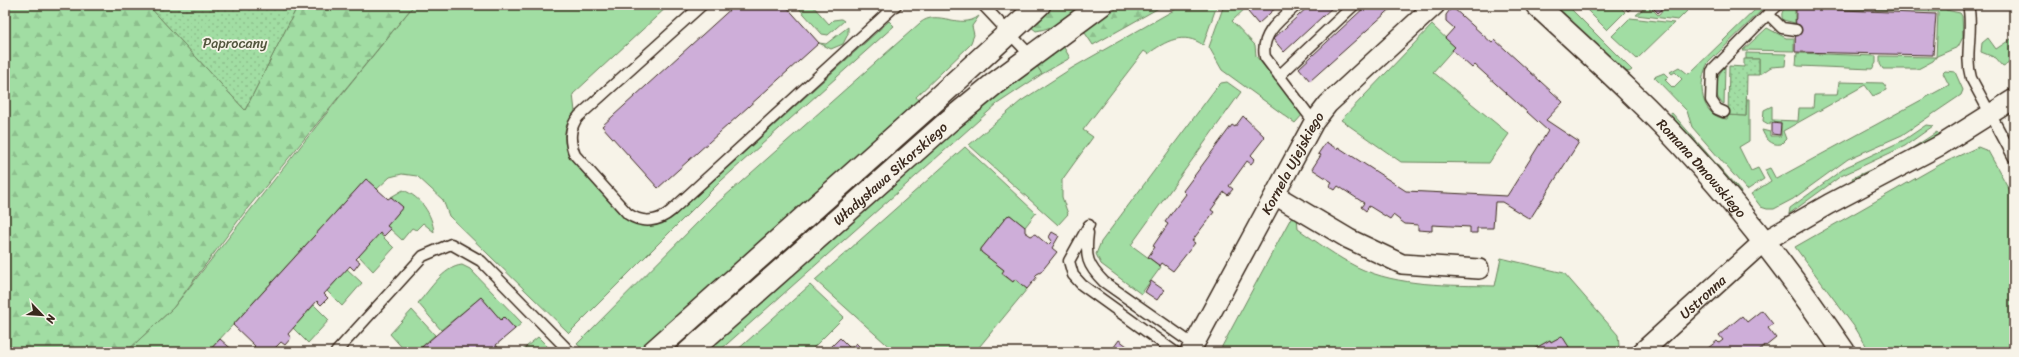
<svg xmlns="http://www.w3.org/2000/svg" width="2019" height="357" viewBox="0 0 2019 357" font-family="Sriracha,sans-serif">
  <style>
    .green { fill: #a1dda3; stroke: #6e8460 }
    .forest { fill: url(#forest-firs); stroke: #6e8460 }
    .park { fill: url(#park-dots); stroke: #6e8460 }
    .building { fill: #ceaed9; stroke: #3b2a1e }
    .lines { fill: none; stroke-linecap: round; stroke-linejoin: round }
    .service-casing { stroke: #3b2a1e; stroke-width: 13 }
    .minor-casing { stroke: #3b2a1e; stroke-width: 22 }
    .tertiary-casing { stroke: #3b2a1e; stroke-width: 25 }
    .service { stroke: #f7f3e8; stroke-width: 10 }
    .minor { stroke: #f7f3e8; stroke-width: 19 }
    .tertiary { stroke: #f7f3e8; stroke-width: 22 }
    .labels { text-anchor: middle; stroke-width: 3.5; stroke-linejoin: round; paint-order: stroke }
    .park-label { font-size: 14px; fill: #54573f; stroke: #f7f3e8 }
    .street-label { font-size: 14px; fill: #3b2a1e; stroke: #f7f3e8 }
  </style>
  <defs>
    <pattern id="forest-firs" width="22" height="20" patternUnits="userSpaceOnUse"><rect width="22" height="20" fill="#a1dda3"/><path d="M5 1l3.5 6h-7zM16 11l3.5 6h-7z" fill="#8cbe8c"/></pattern>
    <pattern id="park-dots" width="8" height="8" patternUnits="userSpaceOnUse"><rect width="8" height="8" fill="#a1dda3"/><path d="M2 2h.1M6 6h.1" fill="none" stroke="#8cbe8c" stroke-width="1.8" stroke-linecap="round"/></pattern>
  </defs>
  <rect width="100%" height="100%" fill="#f7f3e8"/>
  <filter id="ink" filterUnits="userSpaceOnUse"><feTurbulence type="fractalNoise" baseFrequency=".025" numOctaves="2"/><feDisplacementMap in="SourceGraphic" scale="8" xChannelSelector="R" yChannelSelector="G"/><feConvolveMatrix kernelMatrix="1 2 1 2 8 2 1 2 1" color-interpolation-filters="sRGB"/></filter>
  <g filter="url(#ink)">
    <path class="green" d="M 414,5 L 669,5 L 573,94 L 575,112 C 550,141 575,164 595,186 C 605,196 614,208 624,218 C 639,229 657,227 672,218 L 889,21 L 894,26 L 722,180 L 569,333 L 449,216 L 443,200 L 417,176 L 402,174 L 390,177 L 377,189 L 366,179 L 208,352 L 126,352 L 173,308 L 345,90 Z
      M 796,5 L 812,5 L 829,24 L 833,20 L 841,19 L 844,21 L 828,35 L 822,34 Z
      M 1183,5 L 1217,5 L 1203,45 C 1184,31 1165,41 1148,54 L 1144,51 L 1083,130 L 1093,137 L 1062,180 L 1062,197 L 1068,214 L 1058,225 L 969,145 L 1021,101 L 1072,68 Z
      M 1224,5 L 1249,5 L 1232,21 L 1255,45 L 1256,56 L 1303,114 L 1295,123 L 1222,70 L 1209,47 Z
      M 1554,5 L 1567,5 L 1632,70 L 1629,72 L 1625,71 Z
      M 1582,5 L 1618,5 L 1625,12 L 1607,30 Z
      M 1648,5 L 1658,15 L 1669,5 L 1693,5 L 1678,20 L 1636,15 Z
      M 1760,5 L 1767,5 L 1708,63 C 1697,83 1700,117 1727,119 L 1728,115 L 1746,116 L 1747,99 L 1749,99 L 1749,141 L 1739,147 L 1751,171 L 1758,168 L 1764,179 L 1747,190 L 1692,127 L 1687,111 L 1654,77 L 1664,73 L 1668,77 L 1665,80 L 1673,88 L 1682,79 L 1675,72 L 1672,74 L 1670,72 L 1679,67 L 1688,74 L 1690,73 Z
      M 1788,5 L 1830,5 L 1830,8 L 1795,7 L 1795,23 L 1783,20 C 1780,13 1783,10 1788,5 Z
      M 1832,5 L 1943,5 L 1946,10 L 1960,13 L 1962,16 L 1963,37 L 1958,47 L 1937,56 L 1933,61 L 1918,69 L 1883,69 L 1880,64 L 1880,56 L 1936,57 L 1938,12 L 1832,8 Z
      M 979,16 L 972,26 L 974,35 L 970,45 L 916,97 L 920,102 L 637,352 L 586,352 L 577,344 L 714,206 L 920,23 C 938,8 960,31 979,16 Z
      M 1630,18 L 1674,23 L 1637,59 L 1612,36 Z
      M 1432,25 L 1455,47 L 1433,72 L 1509,134 L 1489,163 L 1401,162 L 1341,120 Z
      M 848,27 L 848,34 L 843,44 L 831,49 L 819,43 L 826,44 Z
      M 1767,28 L 1786,38 L 1794,38 L 1794,51 L 1743,50 Z
      M 2014,37 L 2014,61 L 2003,66 L 1996,58 L 1981,52 L 1982,43 L 1988,38 L 1996,49 Z
      M 1746,53 L 1786,54 L 1785,66 L 1771,67 L 1759,75 L 1759,59 L 1746,59 Z
      M 1797,53 L 1876,56 L 1876,63 L 1872,69 L 1798,66 L 1796,65 Z
      M 1036,64 L 1042,74 L 997,104 L 718,352 L 702,352 L 948,135 Z
      M 1725,67 L 1724,104 C 1711,97 1715,75 1725,67 Z
      M 1945,71 L 1955,72 L 1963,90 L 1961,95 L 1902,135 L 1848,159 L 1793,199 L 1774,209 L 1767,209 L 1761,207 L 1751,194 L 1771,181 L 1765,170 L 1770,168 L 1776,179 L 1949,85 L 1943,73 Z
      M 1227,82 L 1241,92 L 1131,245 L 1161,267 L 1141,294 L 1101,264 L 1096,254 L 1101,242 L 1216,88 L 1221,83 Z
      M 1839,82 L 1883,83 L 1886,87 L 1886,90 L 1873,96 L 1865,85 L 1783,131 L 1786,139 L 1781,144 C 1771,146 1765,138 1762,130 L 1770,132 L 1770,136 L 1781,136 L 1781,123 L 1770,122 L 1770,125 L 1763,121 L 1764,110 L 1772,106 L 1772,120 L 1798,121 L 1799,108 L 1813,108 L 1814,95 L 1837,95 Z
      M 1672,113 L 1741,192 L 1739,196 L 1667,117 Z
      M 1926,125 L 1933,126 L 1905,146 L 1841,176 L 1789,214 L 1790,208 L 1846,167 L 1904,140 Z
      M 1937,132 L 1940,136 L 1881,168 L 1853,180 L 1852,178 L 1897,158 Z
      M 965,147 L 1036,213 L 1025,227 L 1010,215 L 1007,216 L 981,249 L 981,252 L 1004,270 L 1002,274 L 1013,282 L 1015,279 L 1027,289 L 975,352 L 895,352 L 815,280 Z
      M 1978,147 L 1988,151 L 2014,198 L 2014,352 L 1870,352 L 1856,329 L 1795,247 L 1941,164 Z
      M 403,190 C 421,197 432,214 434,232 L 423,223 L 416,230 L 412,228 L 402,240 L 387,226 L 403,207 L 391,197 Z
      M 1293,214 L 1297,215 L 1298,229 C 1317,242 1337,257 1357,267 C 1399,287 1450,285 1495,286 L 1501,258 L 1564,273 L 1618,335 L 1619,346 L 1615,352 L 1568,352 L 1566,349 L 1568,347 L 1562,336 L 1551,342 L 1550,340 L 1529,352 L 1219,352 Z
      M 379,233 L 394,248 L 373,271 L 359,256 Z
      M 462,265 L 470,269 L 522,323 L 515,329 L 504,317 L 501,320 L 481,297 L 441,330 L 418,303 C 430,290 443,267 462,265 Z
      M 347,269 L 362,283 L 342,306 L 327,291 Z
      M 810,285 L 844,317 L 809,352 L 735,352 Z
      M 314,305 L 329,320 L 308,343 L 293,328 Z
      M 412,310 L 435,335 L 416,352 L 406,352 L 390,334 Z
      M 538,337 L 550,349 L 545,352 L 520,352 Z"/>
    <path class="forest" d="M 5,5 L 148,5 L 245,110 L 298,5 L 414,5 L 247,209 L 173,308 L 126,352 L 5,352 Z
      M 1053,5 L 1085,5 C 1069,17 1056,28 1036,31 L 1031,27 Z
      M 1122,5 L 1164,5 L 1093,45 L 1083,30 Z
      M 1062,44 L 1070,58 L 1042,74 L 1036,64 Z"/>
    <path class="park" d="M 148,5 L 298,5 L 245,110 Z
      M 1744,59 L 1759,59 L 1759,75 L 1747,75 L 1746,116 L 1728,115 L 1729,66 L 1744,67 Z"/>
    <path class="building" d="M 735,5 L 785,5 L 819,43 L 658,188 L 602,126 Z
      M 1256,5 L 1279,5 L 1258,24 L 1248,12 Z
      M 1310,5 L 1335,5 L 1284,52 L 1273,39 Z
      M 1367,5 L 1395,5 L 1310,81 L 1299,68 Z
      M 1622,5 L 1635,5 L 1628,11 Z
      M 1650,5 L 1667,5 L 1658,13 Z
      M 1452,7 L 1492,43 L 1495,40 L 1563,102 L 1546,120 L 1579,142 L 1530,219 L 1502,202 L 1495,202 L 1493,228 L 1477,228 L 1477,233 L 1470,233 L 1470,227 L 1432,225 L 1432,231 L 1418,230 L 1418,225 L 1405,224 L 1393,215 L 1390,219 L 1369,206 L 1366,211 L 1361,207 L 1364,203 L 1338,186 L 1335,190 L 1329,186 L 1332,182 L 1312,169 L 1321,155 L 1318,154 L 1326,142 L 1337,149 L 1338,147 L 1406,191 L 1507,196 L 1548,131 L 1475,65 L 1472,68 L 1452,50 L 1455,47 L 1445,38 L 1454,28 L 1446,21 L 1446,15 Z
      M 1796,8 L 1936,14 L 1933,55 L 1795,52 Z
      M 1243,116 L 1265,137 L 1251,155 L 1255,159 L 1251,164 L 1247,161 L 1229,186 L 1233,189 L 1228,195 L 1224,192 L 1211,210 L 1214,212 L 1192,241 L 1195,243 L 1173,271 L 1162,263 L 1160,266 L 1148,257 L 1155,247 L 1153,246 L 1168,224 L 1165,222 L 1186,194 L 1183,191 L 1232,125 L 1235,127 Z
      M 1772,123 L 1781,124 L 1780,135 L 1772,134 Z
      M 366,179 L 388,199 L 391,197 L 403,207 L 387,226 L 391,229 L 384,236 L 380,233 L 359,256 L 356,259 L 360,262 L 354,270 L 350,266 L 324,294 L 328,298 L 321,305 L 317,301 L 288,334 L 291,338 L 285,345 L 281,342 L 271,352 L 255,352 L 252,349 L 255,346 L 233,325 Z
      M 1010,215 L 1025,227 L 1025,232 L 1031,236 L 1035,234 L 1048,245 L 1052,241 L 1049,237 L 1052,232 L 1059,236 L 1052,248 L 1057,252 L 1041,272 L 1037,274 L 1035,276 L 1037,277 L 1027,289 L 1015,279 L 1013,282 L 1002,273 L 1004,270 L 981,252 L 981,249 L 1007,216 Z
      M 1151,281 L 1164,290 L 1157,300 L 1145,292 Z
      M 481,297 L 501,320 L 504,317 L 515,329 L 496,345 L 499,349 L 496,352 L 416,352 Z
      M 1762,310 L 1773,324 L 1768,328 L 1776,338 L 1766,346 L 1765,345 L 1757,352 L 1703,352 L 1717,341 L 1719,343 L 1723,340 L 1719,335 L 1742,316 L 1747,322 Z
      M 1562,336 L 1569,347 L 1566,349 L 1568,352 L 1529,352 L 1550,340 L 1551,342 Z
      M 840,338 L 851,349 L 856,343 L 863,350 L 860,352 L 823,352 L 828,347 L 829,349 Z
      M 220,339 L 235,352 L 208,352 Z
      M 1119,340 L 1131,349 L 1129,351 L 1131,352 L 1106,352 L 1108,349 L 1111,351 Z"/>
    <g class="lines">
      <defs>
        <path id="service" d="M 702,5 L 579,116 C 569,127 569,142 575,155 L 628,214 C 643,224 658,222 671,211 L 896,5
          M 983,5 L 1031,56
          M 1297,5 C 1281,19 1260,34 1265,57 L 1314,122
          M 1778,5 L 1768,14 L 1782,28 L 1796,30
          M 1968,5 C 1974,29 1964,54 1971,78 L 2014,158
          M 1279,76 L 1354,5
          M 1724,112 L 1717,109 L 1711,100 L 1712,71 L 1768,14
          M 1089,225 L 1069,261 L 1073,275 L 1082,285 L 1175,352
          M 1088,233 C 1085,257 1087,265 1104,282 L 1194,345
          M 336,352 L 423,256 L 451,244 L 481,261 L 570,352"/>
        <g id="minor">
          <path d="M 1275,195 L 1349,239 L 1402,264 L 1479,269"/>
          <path id="s1" d="M 1190,352 L 1314,122 L 1328,104 L 1435,5"/>
          <path id="s2" d="M 1642,352 L 1763,242 L 1829,204 L 1941,145 L 2014,99"/>
        </g>
        <g id="tertiary">
          <path id="s3" d="M 1537,5 C 1567,33 1598,61 1628,90 C 1709,167 1781,259 1844,352"/>
          <path d="M 653,352 L 929,106 L 1039,5"/>
          <path id="s4" d="M 689,352 L 949,121 L 994,84 L 1101,5"/>
        </g>
      </defs>
      <use href="#service" class="service-casing"/>
      <use href="#minor" class="minor-casing"/>
      <use href="#tertiary" class="tertiary-casing"/>
      <use href="#service" class="service"/>
      <use href="#minor" class="minor"/>
      <use href="#tertiary" class="tertiary"/>
    </g>
  </g>
  <g class="labels">
    <g class="park-label">
      <text x="235" y="48">Paprocany</text>
    </g>
    <g class="street-label">
      <text dy="5" stroke="none"><textPath href="#s1" startOffset="215">Kornela Ujejskiego</textPath></text>
      <text dy="5" stroke="none"><textPath href="#s3" startOffset="232">Romana Dmowskiego</textPath></text>
      <text dy="5" stroke="none"><textPath href="#s4" startOffset="269">Władysława Sikorskiego</textPath></text>
      <text dy="5" stroke="none"><textPath href="#s2" startOffset="82">Ustronna</textPath></text>
    </g>
  </g>
  <rect width="2019" height="357" fill="none" stroke="#f7f3e8" stroke-width="20"/>
  <rect x="10" y="10" width="1999" height="337" fill="none" stroke="#3b2a1e" stroke-width="1.5" filter="url(#ink)"/>
  <g transform="translate(42 315) rotate(115)" stroke="#f7f3e8" stroke-width="3" paint-order="stroke">
  <path d="M0-3L7 15L0 10L-7 15Z" fill="#3b2a1e"/>
  <text y="-6" font-size="11" font-weight="bold" text-anchor="middle" fill="#3b2a1e">N</text>
  </g>
</svg>
